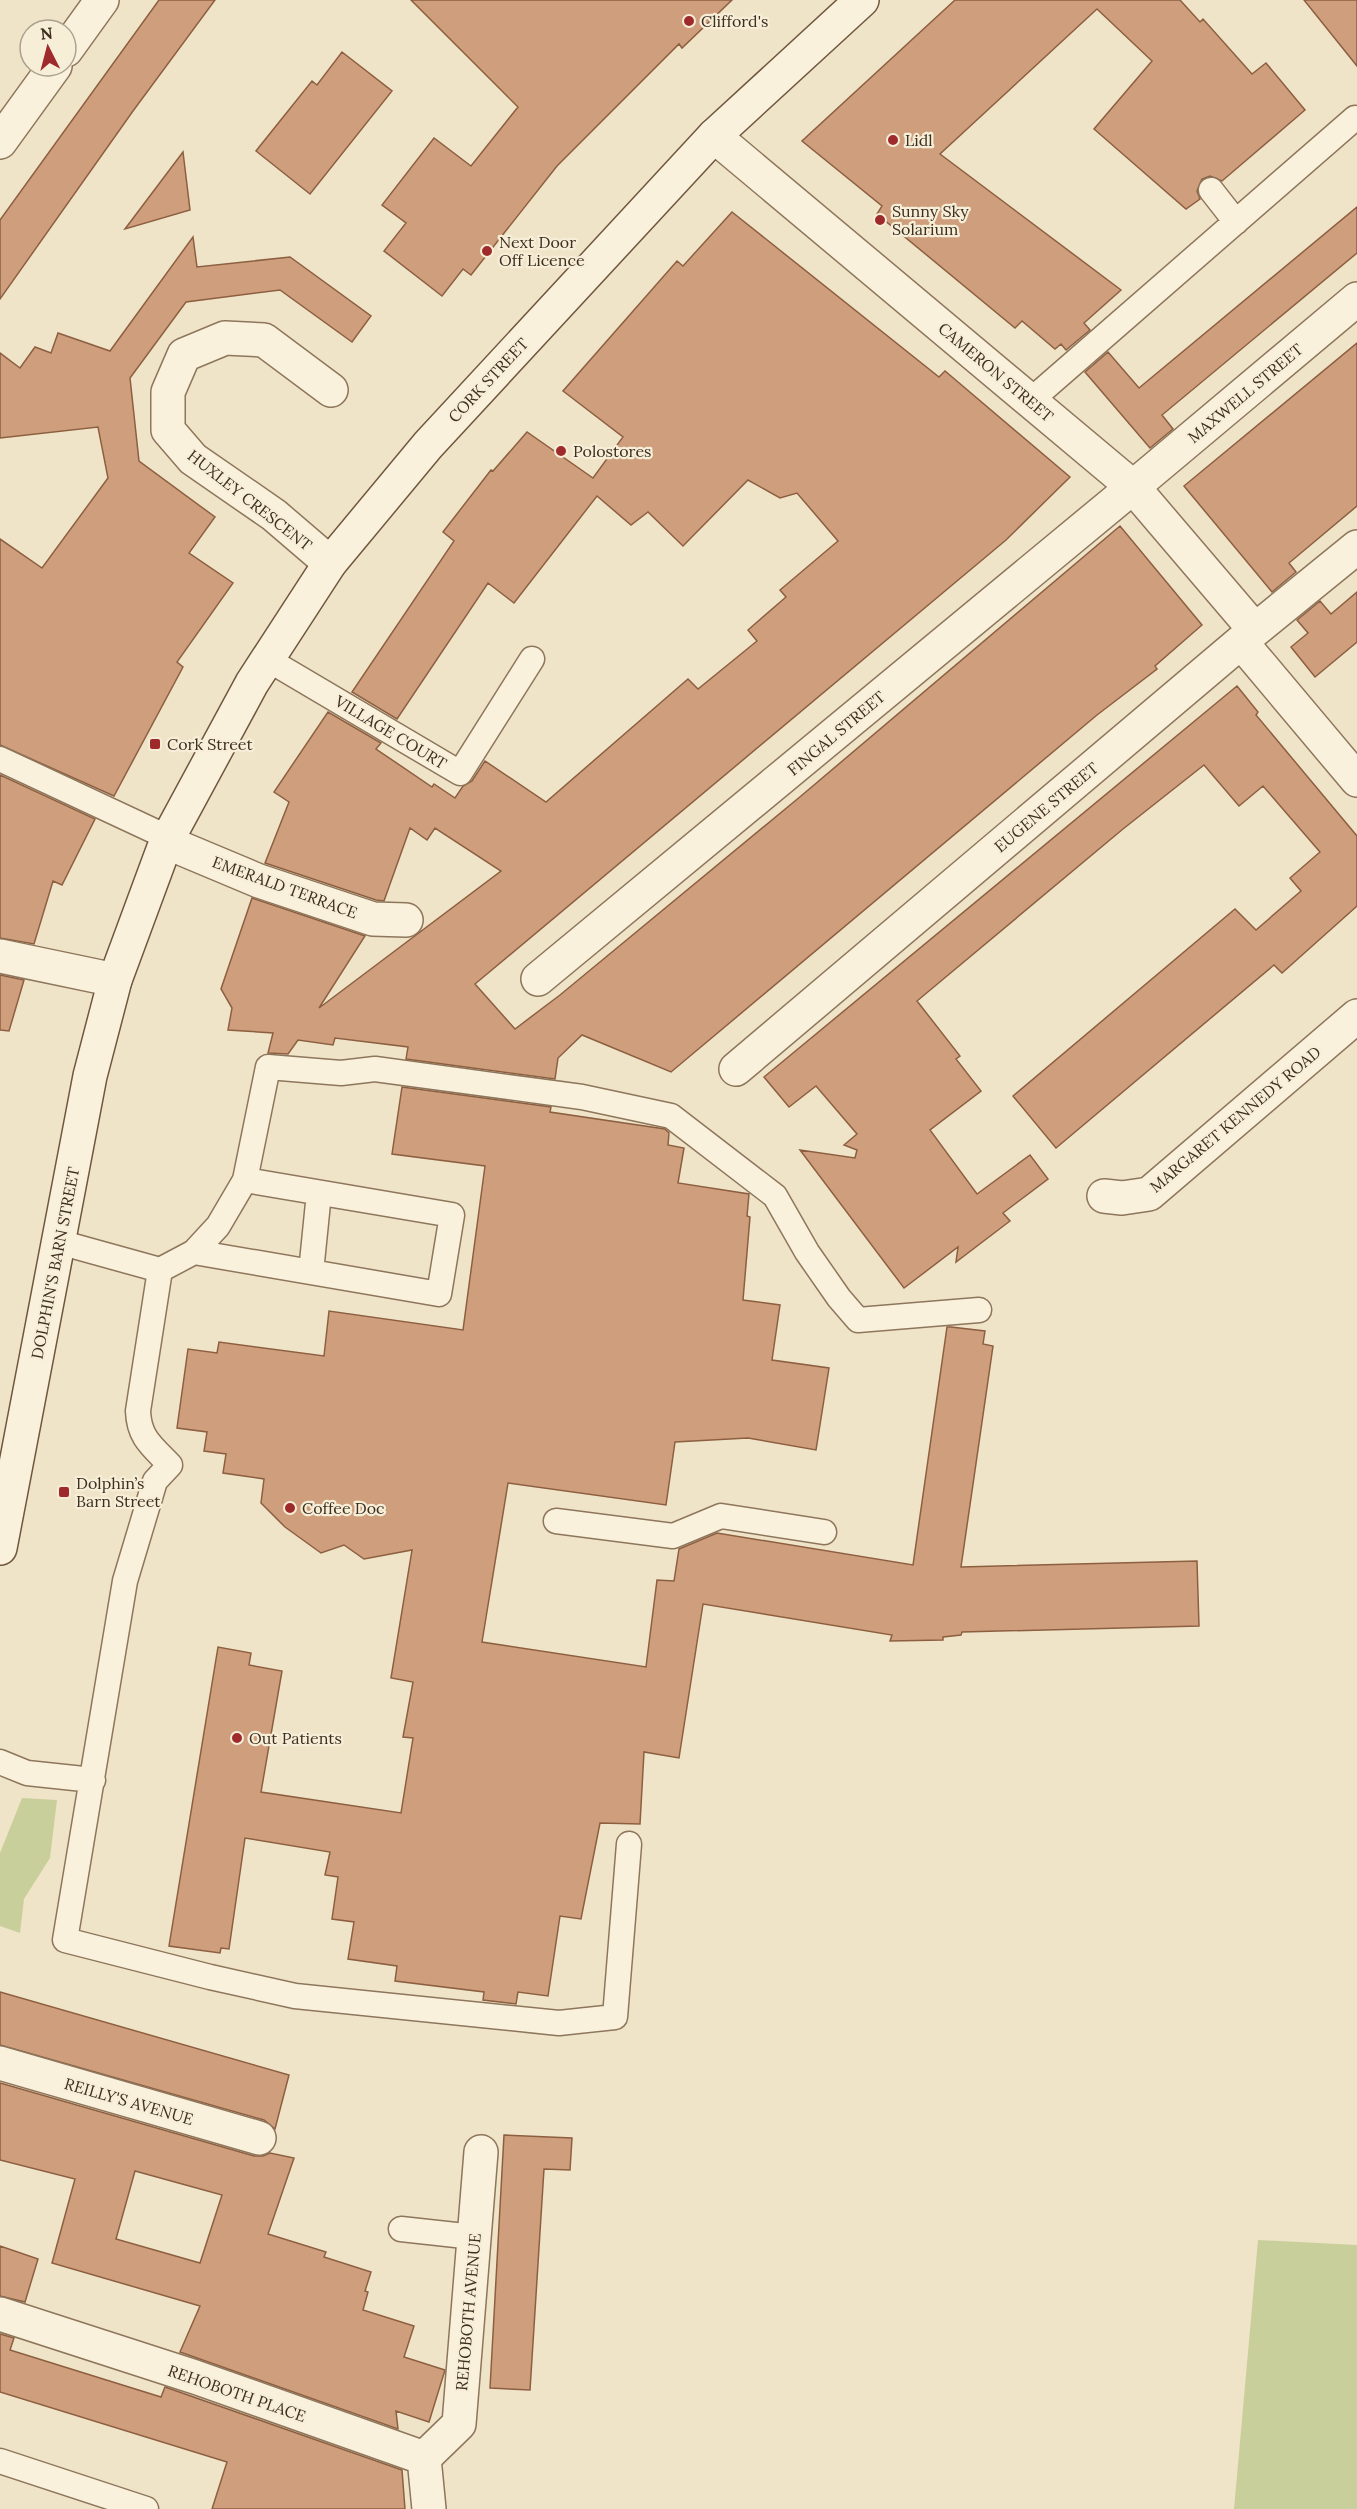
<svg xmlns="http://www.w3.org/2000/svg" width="1357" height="2509" viewBox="0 0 1357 2509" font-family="Lora,serif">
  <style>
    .green { fill: #c9cf9b }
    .building { fill: #cf9f7d; stroke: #8d5f41; stroke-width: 1.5; fill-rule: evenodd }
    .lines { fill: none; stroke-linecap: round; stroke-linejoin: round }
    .lane-casing { stroke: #8d765c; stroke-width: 27 }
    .street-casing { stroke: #8d765c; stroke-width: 36 }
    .secondary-casing { stroke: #6f573f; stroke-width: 36 }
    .lane { stroke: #faf1dc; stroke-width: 24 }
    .street { stroke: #faf1dc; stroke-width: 33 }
    .secondary { stroke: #faf1dc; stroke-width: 33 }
    .poi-dot { fill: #9e2a2b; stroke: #f7eed8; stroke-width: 2 }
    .labels { text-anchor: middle; stroke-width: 4.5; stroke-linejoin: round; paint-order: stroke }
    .poi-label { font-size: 16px; fill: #3d2e20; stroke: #f7eed8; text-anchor: start }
    .street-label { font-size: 16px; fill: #3d2e20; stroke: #f7eed8 }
  </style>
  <rect width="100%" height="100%" fill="#f0e4c8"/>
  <path class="green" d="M 22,1798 L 57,1800 L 50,1858 L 24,1899 L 20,1933 L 0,1926 L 0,1853 Z
    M 1258,2240 L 1357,2245 L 1357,2509 L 1234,2509 Z"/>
  <path class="building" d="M 159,0 L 215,0 L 133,111 L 0,299 L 0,220 Z
    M 411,0 L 732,0 L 682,48 L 679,44 L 557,166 L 471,275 L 463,269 L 442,296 L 384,251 L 406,223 L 382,205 L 434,138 L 471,166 L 518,107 Z
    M 955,0 L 1180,0 L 1200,22 L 1203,19 L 1252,74 L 1266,63 L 1305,110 L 1222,181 L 1210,176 L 1202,179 L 1197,191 L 1200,199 L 1186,209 L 1094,129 L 1152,61 L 1097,9 L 940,154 L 1121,290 L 1084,323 L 1090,330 L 1066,350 L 1061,344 L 1055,349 L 1022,321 L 1015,328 L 877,214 L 882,206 L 802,141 Z
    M 1304,0 L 1357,0 L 1357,66 Z
    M 342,52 L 392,91 L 310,194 L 256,151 L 312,81 L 317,85 Z
    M 183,152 L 190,210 L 125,229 Z
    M 1357,207 L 1357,253 L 1162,415 L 1173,429 L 1150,448 L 1085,372 L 1108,352 L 1139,388 Z
    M 732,212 L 939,377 L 945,371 L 1070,477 L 1006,540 L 475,984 L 515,1029 L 560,995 L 801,796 L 1120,526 L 1202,625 L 1155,666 L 1157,669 L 1097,715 L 671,1072 L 582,1035 L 558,1058 L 555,1079 L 406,1059 L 408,1047 L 335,1038 L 333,1045 L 298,1040 L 288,1054 L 268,1053 L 273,1033 L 228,1030 L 232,1008 L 221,989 L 252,898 L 365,936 L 319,1008 L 501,871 L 435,828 L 427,840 L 410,828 L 384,901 L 376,900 L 265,863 L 289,802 L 274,792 L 328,712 L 381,743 L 376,749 L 432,787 L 434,784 L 455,798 L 463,786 L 472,781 L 485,761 L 546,802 L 688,679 L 698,689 L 757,641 L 748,630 L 786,597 L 780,590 L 838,541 L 797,493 L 780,498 L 748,480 L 683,546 L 648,512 L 631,525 L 597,496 L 514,603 L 488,583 L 397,719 L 352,692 L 454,541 L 443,532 L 491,470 L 493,471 L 527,432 L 593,478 L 623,437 L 563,391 L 677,261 L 683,266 Z
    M 193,237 L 197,267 L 290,257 L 371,316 L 352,342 L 280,290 L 186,302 L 130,378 L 139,461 L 215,517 L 189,553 L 233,583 L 177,662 L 183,667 L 114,796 L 0,745 L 0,539 L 42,568 L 108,478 L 98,427 L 0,438 L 0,353 L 20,368 L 35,347 L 51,353 L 58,333 L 110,351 Z
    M 1357,343 L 1357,506 L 1289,563 L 1296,572 L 1272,592 L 1184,486 Z
    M 1357,592 L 1357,642 L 1315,677 L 1291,647 L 1308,633 L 1297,620 L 1320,601 L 1331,614 Z
    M 1237,686 L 1258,712 L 1256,715 L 1357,836 L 1357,906 L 1282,973 L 1274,965 L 1056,1148 L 1013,1096 L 1235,909 L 1256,930 L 1301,891 L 1290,878 L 1320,852 L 1263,786 L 1239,806 L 1204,765 L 1123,829 L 917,1001 L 960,1056 L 956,1059 L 981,1091 L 930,1130 L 977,1194 L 1030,1155 L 1048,1179 L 1003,1213 L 1010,1221 L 956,1262 L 958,1247 L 904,1288 L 800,1150 L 855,1158 L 857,1150 L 844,1145 L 857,1134 L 816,1086 L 789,1107 L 764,1077 Z
    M 0,775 L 95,819 L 62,885 L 53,881 L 34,944 L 0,938 Z
    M 0,975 L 24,980 L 9,1031 L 0,1030 Z
    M 402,1087 L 551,1107 L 550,1112 L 665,1129 L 669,1133 L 668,1145 L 684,1148 L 678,1183 L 749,1194 L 747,1216 L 750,1217 L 743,1300 L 780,1305 L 772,1360 L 829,1368 L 816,1450 L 748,1438 L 675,1442 L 666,1505 L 508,1483 L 482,1642 L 646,1667 L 657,1580 L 674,1581 L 679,1549 L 717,1533 L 913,1565 L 947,1327 L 951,1327 L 985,1331 L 983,1344 L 993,1346 L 961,1567 L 1197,1561 L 1199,1626 L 962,1632 L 961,1635 L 943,1637 L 943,1640 L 890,1641 L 892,1635 L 703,1604 L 679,1758 L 644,1752 L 640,1824 L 600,1823 L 581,1919 L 560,1916 L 548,1996 L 518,1992 L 516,2004 L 483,2000 L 484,1992 L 395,1981 L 397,1966 L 348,1959 L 354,1922 L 332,1919 L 338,1877 L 325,1875 L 330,1852 L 245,1838 L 229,1949 L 221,1948 L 220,1953 L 169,1946 L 218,1647 L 251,1653 L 249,1665 L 282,1671 L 261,1792 L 401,1813 L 413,1738 L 403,1737 L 413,1682 L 391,1678 L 412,1550 L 364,1559 L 344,1545 L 321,1553 L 285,1527 L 261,1503 L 264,1479 L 223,1473 L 226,1454 L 204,1451 L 207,1432 L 177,1428 L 188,1349 L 217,1353 L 219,1342 L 324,1356 L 329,1311 L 463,1330 L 485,1166 L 392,1154 Z
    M 0,1992 L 289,2075 L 275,2129 L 264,2120 L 0,2045 Z
    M 0,2083 L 254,2156 L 263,2156 L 270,2153 L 294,2158 L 268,2234 L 326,2252 L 324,2257 L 371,2272 L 365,2291 L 368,2292 L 363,2310 L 414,2326 L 404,2357 L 445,2370 L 429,2422 L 396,2411 L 398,2429 L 180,2352 L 200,2306 L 52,2263 L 75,2179 L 0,2160 ZM 135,2171 L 222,2195 L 200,2263 L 116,2239 Z
    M 504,2135 L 572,2138 L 570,2170 L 544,2169 L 530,2390 L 490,2388 Z
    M 0,2246 L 38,2259 L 25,2302 L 0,2296 Z
    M 0,2334 L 14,2338 L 10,2350 L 161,2397 L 165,2387 L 402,2470 L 405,2509 L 212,2509 L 227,2462 L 0,2392 Z"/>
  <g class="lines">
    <defs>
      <path id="lane" d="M 1211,190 L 1236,222
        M 1030,401 L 1355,118
        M 267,659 L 460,773 L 532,659
        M 0,759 L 169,838
        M 59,1242 L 160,1270 L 194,1252 L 218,1226 L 245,1180 L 268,1067 L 341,1073 L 375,1069 L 582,1097 L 671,1116 L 775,1196 L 807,1252 L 839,1298 L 858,1320 L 979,1310
        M 194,1252 L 439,1294 L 452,1215 L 245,1180
        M 160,1270 L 138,1411 C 139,1438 152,1446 170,1465 L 155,1481 L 125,1581 L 65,1940 L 210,1977 L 295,1996 L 559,2023 L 615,2017 L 629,1844
        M 311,1272 L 319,1193
        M 556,1521 L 673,1536 L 721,1516 L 824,1532
        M 0,1762 L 27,1773 L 93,1780
        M 401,2229 L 474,2237
        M 0,2461 L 146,2509"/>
      <path id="street" d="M 66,50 L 102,0
        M 714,136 L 1133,487 L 1255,630
        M 0,142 L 55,66
        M 330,563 L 274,515 L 193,459 L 168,430 L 168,392 L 184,355 L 225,338 L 264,340 L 331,390
        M 1241,642 L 1357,780
        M 166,842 L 259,881 L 373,919 L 406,920
        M 0,956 L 115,980
        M 538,979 L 1133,487 L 1357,299
        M 736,1069 L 1255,630 L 1357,547
        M 1104,1196 L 1122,1198 L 1149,1194 L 1357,1016
        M 0,2063 L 259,2138
        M 0,2314 L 195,2377 L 424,2458 L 429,2509
        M 424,2458 L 459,2424 L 481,2152"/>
      <path id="secondary" d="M 0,1548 L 90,1076 L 115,980 L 166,842 L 252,683 L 330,563 L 428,445 L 714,136 L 862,0"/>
    </defs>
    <use href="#lane" class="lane-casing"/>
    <use href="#street" class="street-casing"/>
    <use href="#secondary" class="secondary-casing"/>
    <use href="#lane" class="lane"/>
    <use href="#street" class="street"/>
    <use href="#secondary" class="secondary"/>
  </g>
  <g class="poi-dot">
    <circle cx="689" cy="21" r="6"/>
    <circle cx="893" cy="140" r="6"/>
    <circle cx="880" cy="220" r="6"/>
    <circle cx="487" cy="251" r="6"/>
    <circle cx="561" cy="451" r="6"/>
    <rect x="149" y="738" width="12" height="12" rx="3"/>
    <rect x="58" y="1486" width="12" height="12" rx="3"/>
    <circle cx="290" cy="1508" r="6"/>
    <circle cx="237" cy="1738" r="6"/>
  </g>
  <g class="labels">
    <g class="poi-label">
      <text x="701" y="27">Clifford's</text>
      <text x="905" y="146">Lidl</text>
      <text x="892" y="217">Sunny Sky<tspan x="892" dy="18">Solarium</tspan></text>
      <text x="499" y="248">Next Door<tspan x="499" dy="18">Off Licence</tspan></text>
      <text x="573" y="457">Polostores</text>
      <text x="167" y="750">Cork Street</text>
      <text x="76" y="1489">Dolphin’s<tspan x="76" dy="18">Barn Street</tspan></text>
      <text x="302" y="1514">Coffee Doc</text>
      <text x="249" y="1744">Out Patients</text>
    </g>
    <g class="street-label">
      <text transform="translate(996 372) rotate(40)" y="6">CAMERON STREET</text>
      <text transform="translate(488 380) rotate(-47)" y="6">CORK STREET</text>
      <text transform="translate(1245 393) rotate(-40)" y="6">MAXWELL STREET</text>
      <text transform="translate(250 500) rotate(38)" y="6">HUXLEY CRESCENT</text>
      <text transform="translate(391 732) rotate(31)" y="6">VILLAGE COURT</text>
      <text transform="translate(836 733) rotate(-40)" y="6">FINGAL STREET</text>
      <text transform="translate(1046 807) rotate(-40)" y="6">EUGENE STREET</text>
      <text transform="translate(285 887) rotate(20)" y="6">EMERALD TERRACE</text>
      <text transform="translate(1235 1119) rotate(-40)" y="6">MARGARET KENNEDY ROAD</text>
      <text transform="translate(55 1263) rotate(-79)" y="6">DOLPHIN'S BARN STREET</text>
      <text transform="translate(129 2101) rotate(16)" y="6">REILLY'S AVENUE</text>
      <text transform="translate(468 2312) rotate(-85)" y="6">REHOBOTH AVENUE</text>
      <text transform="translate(237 2393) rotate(19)" y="6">REHOBOTH PLACE</text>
    </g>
  </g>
  <g transform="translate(48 48) rotate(354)"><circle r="28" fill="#f7eed8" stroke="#ada18e" stroke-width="1.5"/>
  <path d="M0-4.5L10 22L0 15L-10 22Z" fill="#9e2a2b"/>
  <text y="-9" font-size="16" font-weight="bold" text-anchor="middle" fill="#3d2e20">N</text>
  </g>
</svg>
